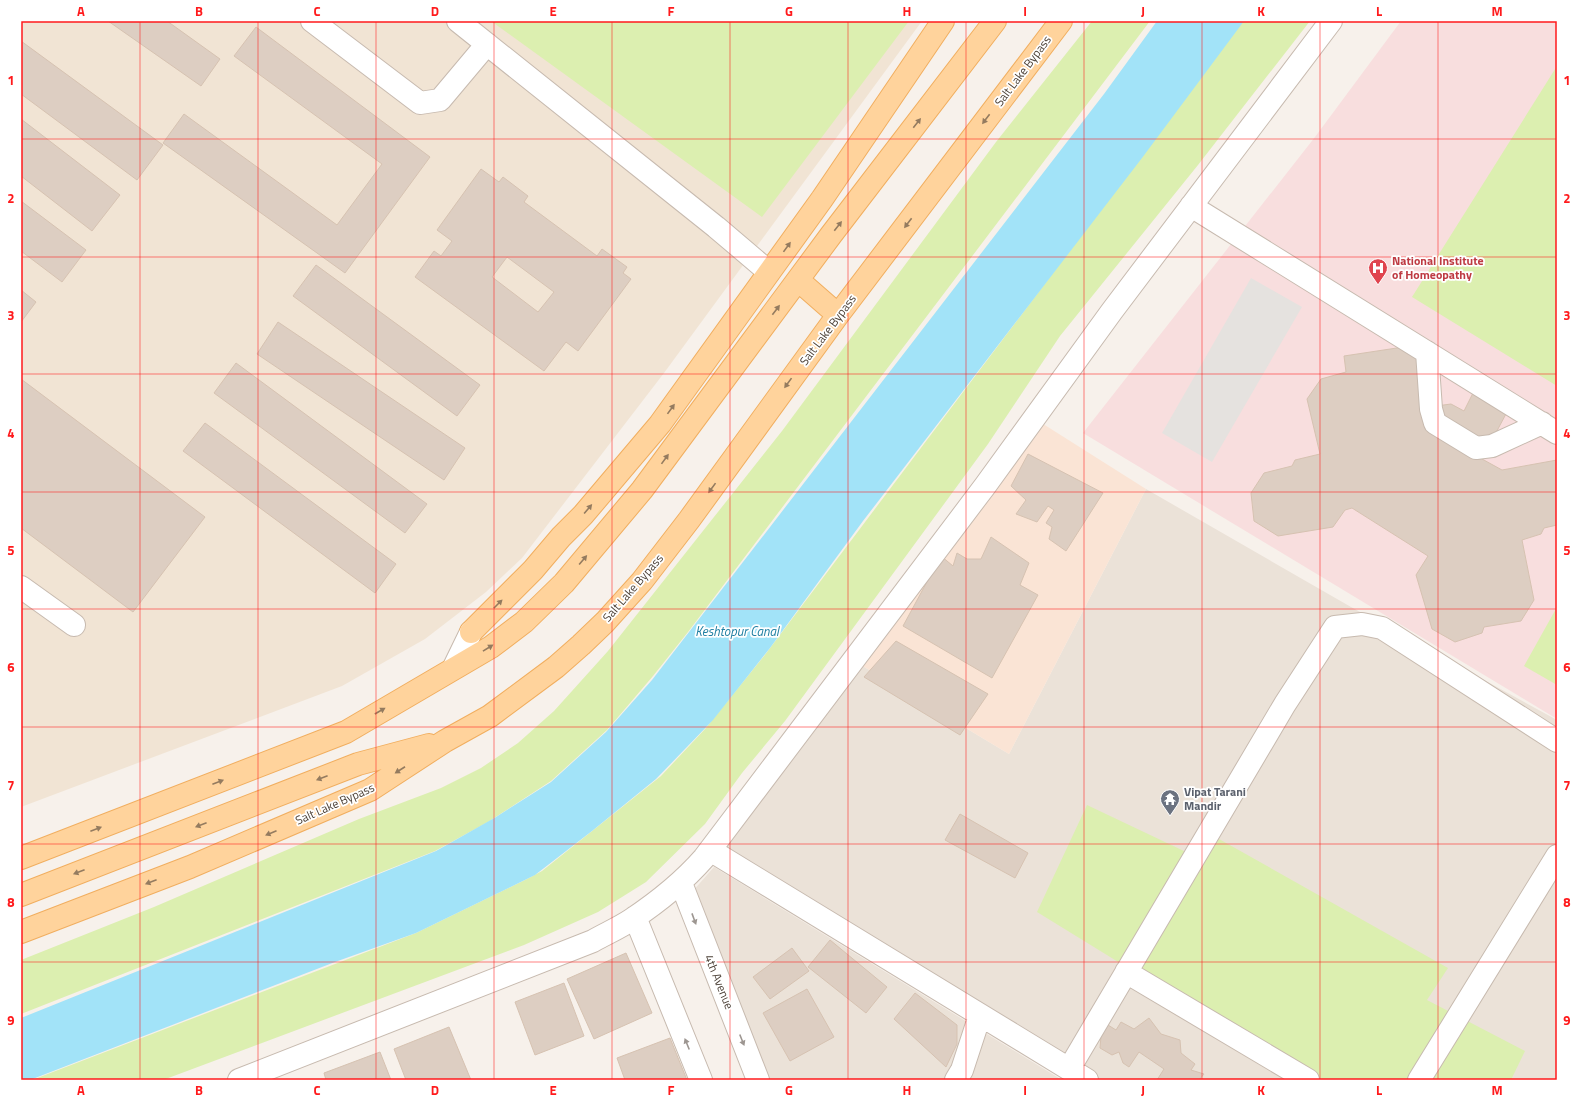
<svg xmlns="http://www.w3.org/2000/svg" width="1578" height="1101" viewBox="0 0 1578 1101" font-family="'Titillium Web',sans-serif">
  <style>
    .residential { fill: #ebe2d8 }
    .commercial { fill: #fae4d5 }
    .education { fill: #f1e4d4 }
    .medical { fill: #f8dede }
    .green { fill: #dcefb0 }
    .parking { fill: #e5e2df }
    .water { fill: #a2e3f8 }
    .building { fill: #ddcec2; stroke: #d6c2b1; fill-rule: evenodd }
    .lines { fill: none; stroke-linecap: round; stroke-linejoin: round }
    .minor-casing { stroke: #c7baaf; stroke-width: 24 }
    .major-casing { stroke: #f1ae5f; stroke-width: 24 }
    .minor { stroke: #fff; stroke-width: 22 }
    .major { stroke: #ffd39c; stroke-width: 22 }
    .oneway { fill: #947b5f }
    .oneway2 { fill: #9d9691 }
    .grid { fill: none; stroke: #ff1a1c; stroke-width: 1; stroke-opacity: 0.55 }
    .labels { text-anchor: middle; stroke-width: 3.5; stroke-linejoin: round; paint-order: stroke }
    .street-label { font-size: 12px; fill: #4c4137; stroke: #fff }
    .health-label { font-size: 12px; font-weight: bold; fill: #be3a42; stroke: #fff; text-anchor: start }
    .worship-label { font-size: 12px; font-weight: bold; fill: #5b616d; stroke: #fff; text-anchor: start }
    .water-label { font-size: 13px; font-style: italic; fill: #1f7fa2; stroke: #fff }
    .neatline { fill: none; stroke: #ff1a1c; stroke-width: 1.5 }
    .grid-label { font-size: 13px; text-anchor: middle; font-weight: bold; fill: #ff1a1c }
  </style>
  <rect width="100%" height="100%" fill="#f7f1eb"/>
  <path class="residential" d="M 1146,489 L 1351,607 L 1557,720 L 1557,1080 L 1101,1080 L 723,850 L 861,665 L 1009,754 Z
    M 714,867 L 1062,1080 L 769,1080 L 692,892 Z"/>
  <path class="commercial" d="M 1040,422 L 1146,489 L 1009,754 L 861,665 Z"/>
  <path class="education" d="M 21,21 L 922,21 L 664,373 L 522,558 L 486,592 L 425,639 L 342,686 L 21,807 Z"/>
  <path class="medical" d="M 1401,21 L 1557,21 L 1557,719 L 1083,433 L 1315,137 Z"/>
  <path class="green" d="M 491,21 L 909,21 L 762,217 Z
    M 1092,21 L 1150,21 L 688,632 L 653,676 L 607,730 L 551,781 L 488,822 L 435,851 L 21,1014 L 21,960 L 154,907 L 359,819 L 441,788 L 481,768 L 518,743 L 554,711 L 608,651 L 782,431 L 996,142 Z
    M 1243,21 L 1310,21 L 1198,165 L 1060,336 L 988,444 L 785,721 L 742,773 L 705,824 L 646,882 L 598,912 L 524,945 L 163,1080 L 32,1080 L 416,933 L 527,879 L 542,871 L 661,776 L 705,729 L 764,656 Z
    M 1557,66 L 1557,386 L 1412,297 Z
    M 1557,607 L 1557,685 L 1524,666 Z
    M 1087,805 L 1205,861 L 1219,839 L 1448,968 L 1427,1000 L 1525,1051 L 1511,1080 L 1324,1080 L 1128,968 L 1037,912 Z"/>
  <path class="parking" d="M 1251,278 L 1302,307 L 1212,462 L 1162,433 Z"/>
  <path class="water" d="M 1157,21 L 1244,21 L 1142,158 L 863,521 L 770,648 L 713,720 L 656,779 L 592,831 L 535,875 L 416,933 L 335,962 L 30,1080 L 21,1080 L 21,1018 L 436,851 L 496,817 L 551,782 L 606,732 L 652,680 L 1104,94 Z"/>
  <path class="building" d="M 108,21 L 167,21 L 220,59 L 201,86 Z
    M 256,27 L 430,157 L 345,273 L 163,143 L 184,114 L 337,225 L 382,164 L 234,56 Z
    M 21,41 L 163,145 L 137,180 L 21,94 Z
    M 21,119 L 120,195 L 92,231 L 21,176 Z
    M 481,169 L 499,182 L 503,177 L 528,196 L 524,202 L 597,256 L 602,249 L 627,267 L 623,273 L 631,279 L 578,351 L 566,342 L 544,371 L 415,277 L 434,251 L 441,256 L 452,241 L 437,230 ZM 507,257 L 554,292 L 538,312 L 492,277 Z
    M 21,201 L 86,250 L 62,282 L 21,251 Z
    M 316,265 L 480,385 L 457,416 L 293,296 Z
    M 21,290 L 36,302 L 21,322 Z
    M 278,322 L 465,448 L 444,480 L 257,354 Z
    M 1410,346 L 1432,359 L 1436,406 L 1451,404 L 1464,411 L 1473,393 L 1507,412 L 1482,459 L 1502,470 L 1557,460 L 1557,525 L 1544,528 L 1541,534 L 1522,540 L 1534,600 L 1521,621 L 1484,627 L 1482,633 L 1455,642 L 1432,629 L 1416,575 L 1428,556 L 1352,508 L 1345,510 L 1333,527 L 1278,536 L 1254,521 L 1251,493 L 1264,473 L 1292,466 L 1295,460 L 1320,454 L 1307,399 L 1321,379 L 1346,372 L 1344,356 Z
    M 236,363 L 427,504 L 405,533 L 214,393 Z
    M 21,379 L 205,517 L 133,612 L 21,528 Z
    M 205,423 L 396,564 L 375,593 L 183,451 Z
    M 1028,454 L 1103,493 L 1066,551 L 1049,539 L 1052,527 L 1046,523 L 1054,510 L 1048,506 L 1037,522 L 1016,514 L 1026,500 L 1011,486 Z
    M 991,537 L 1029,563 L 1020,585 L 1038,595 L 992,678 L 903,626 L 941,556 L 953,566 L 957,553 L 967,559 L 981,559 Z
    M 896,641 L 988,694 L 960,735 L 864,677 Z
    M 960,814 L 1028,853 L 1015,878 L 945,840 Z
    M 830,940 L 887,987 L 866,1013 L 808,967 Z
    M 792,948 L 809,971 L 770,999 L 753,977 Z
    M 626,953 L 652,1013 L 594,1039 L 567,979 Z
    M 564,983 L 584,1036 L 535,1055 L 515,1002 Z
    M 807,989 L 834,1037 L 790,1061 L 763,1013 Z
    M 915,993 L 957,1025 L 957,1044 L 946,1067 L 894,1019 Z
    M 1149,1018 L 1161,1034 L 1180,1040 L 1181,1053 L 1195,1064 L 1191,1070 L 1204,1074 L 1199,1080 L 1157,1080 L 1164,1069 L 1139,1052 L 1129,1067 L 1123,1063 L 1119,1052 L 1112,1055 L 1100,1048 L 1101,1036 L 1108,1025 L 1116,1030 L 1121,1022 L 1134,1029 Z
    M 449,1027 L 471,1080 L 406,1080 L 394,1049 Z
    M 670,1038 L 687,1080 L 625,1080 L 617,1058 Z
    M 380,1052 L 391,1080 L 326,1080 L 324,1073 Z"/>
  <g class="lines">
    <defs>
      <path id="minor" d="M 312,21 L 420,103 L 440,100 L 487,44
        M 458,21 L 716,227 L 769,272
        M 1191,206 L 1557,433
        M 1427,352 L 1431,409 L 1435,423 L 1476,448 L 1492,446 L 1542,423
        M 21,587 L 74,625
        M 454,667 L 471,632
        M 710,850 L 1087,1080
        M 681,883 L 758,1080
        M 635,917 L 701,1080
        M 1126,972 L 1308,1080
        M 1069,1069 L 1285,704 L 1335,627 L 1362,624 L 1382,628 L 1557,741
        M 239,1080 L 593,941 C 605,934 619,928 631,920 C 658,902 683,882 704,858 L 985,486 L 1112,311 L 1331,21
        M 956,1080 L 962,1070 L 980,1015
        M 1419,1080 L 1557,856"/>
      <path id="major" d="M 798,280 L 838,315
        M 471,632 L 533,570 L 561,537 L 583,515 L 660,424 L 822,199 L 943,21
        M 21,858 L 346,732 L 491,647 L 524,622 L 564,583 L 642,490 L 831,235 L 995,21
        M 21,895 L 358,764 L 429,745
        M 21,932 L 190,867 L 370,790 L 445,741 L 490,716 L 556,667 L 581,645 L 605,622 L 642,581 L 689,520 L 838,315 L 1061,21"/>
    </defs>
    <use href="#minor" class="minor-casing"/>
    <use href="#major" class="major-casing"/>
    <use href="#minor" class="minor"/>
    <use href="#major" class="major"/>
  </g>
  <defs><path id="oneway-solid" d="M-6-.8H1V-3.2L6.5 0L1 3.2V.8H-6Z"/></defs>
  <g class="oneway">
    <use href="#oneway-solid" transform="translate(986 119) rotate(127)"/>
    <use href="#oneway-solid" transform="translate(917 123) rotate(-52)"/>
    <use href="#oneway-solid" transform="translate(908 223) rotate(127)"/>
    <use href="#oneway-solid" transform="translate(838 226) rotate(-52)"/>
    <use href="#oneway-solid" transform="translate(787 247) rotate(-54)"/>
    <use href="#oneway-solid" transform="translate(776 310) rotate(-53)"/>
    <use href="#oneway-solid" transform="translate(788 383) rotate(126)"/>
    <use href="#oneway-solid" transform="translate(671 409) rotate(-54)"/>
    <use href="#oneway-solid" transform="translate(665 459) rotate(-54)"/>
    <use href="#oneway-solid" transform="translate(712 488) rotate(126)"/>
    <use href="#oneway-solid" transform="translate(588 509) rotate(-50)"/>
    <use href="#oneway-solid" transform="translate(583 560) rotate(-50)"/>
    <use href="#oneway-solid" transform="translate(498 604) rotate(-45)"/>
    <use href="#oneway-solid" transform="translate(488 648) rotate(-32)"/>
    <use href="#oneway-solid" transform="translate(380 711) rotate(-30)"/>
    <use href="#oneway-solid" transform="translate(400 770) rotate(147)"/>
    <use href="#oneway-solid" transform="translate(322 778) rotate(159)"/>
    <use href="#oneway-solid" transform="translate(218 782) rotate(-21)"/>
    <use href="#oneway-solid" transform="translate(201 825) rotate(159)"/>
    <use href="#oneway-solid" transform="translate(96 829) rotate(-21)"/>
    <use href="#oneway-solid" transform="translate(271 833) rotate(157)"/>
    <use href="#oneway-solid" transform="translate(79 872) rotate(159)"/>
    <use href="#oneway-solid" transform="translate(151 882) rotate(159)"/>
  </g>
  <g class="oneway2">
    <use href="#oneway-solid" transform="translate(694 919) rotate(70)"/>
    <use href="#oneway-solid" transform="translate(742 1040) rotate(68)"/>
    <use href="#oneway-solid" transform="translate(687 1044) rotate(-112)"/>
  </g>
  <path class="grid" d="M 140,21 L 140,1080M 258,21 L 258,1080M 376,21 L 376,1080M 494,21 L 494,1080M 612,21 L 612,1080M 730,21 L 730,1080M 848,21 L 848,1080M 966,21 L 966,1080M 1084,21 L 1084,1080M 1202,21 L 1202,1080M 1320,21 L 1320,1080M 1438,21 L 1438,1080M 21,139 L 1557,139M 21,257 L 1557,257M 21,374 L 1557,374M 21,492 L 1557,492M 21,609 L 1557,609M 21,727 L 1557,727M 21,844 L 1557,844M 21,962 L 1557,962"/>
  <defs>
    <symbol id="hospital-pin" viewBox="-11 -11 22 30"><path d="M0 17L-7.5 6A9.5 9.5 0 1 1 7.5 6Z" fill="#e0444e" stroke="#fff"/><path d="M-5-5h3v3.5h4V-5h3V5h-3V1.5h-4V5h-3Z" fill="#fff"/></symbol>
    <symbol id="temple-pin" viewBox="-11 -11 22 30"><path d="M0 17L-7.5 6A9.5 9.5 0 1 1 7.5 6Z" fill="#6b7280" stroke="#fff"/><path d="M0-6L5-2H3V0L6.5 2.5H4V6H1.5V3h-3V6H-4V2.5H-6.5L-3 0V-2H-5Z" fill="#fff"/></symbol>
  </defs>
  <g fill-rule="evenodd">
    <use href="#hospital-pin" x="1367" y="257" width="22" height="30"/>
    <use href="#temple-pin" x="1159" y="788" width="22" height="30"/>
  </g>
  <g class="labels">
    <g class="street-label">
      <text transform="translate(1023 71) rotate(-53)" y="4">Salt Lake Bypass</text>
      <text transform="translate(828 330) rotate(-53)" y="4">Salt Lake Bypass</text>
      <text transform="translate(633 588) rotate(-49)" y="4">Salt Lake Bypass</text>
      <text transform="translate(335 804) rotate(-24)" y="4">Salt Lake Bypass</text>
      <text transform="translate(719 982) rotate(68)" y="4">4th Avenue</text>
    </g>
    <g class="health-label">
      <text x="1392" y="265">National Institute<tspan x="1392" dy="14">of Homeopathy</tspan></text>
    </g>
    <g class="worship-label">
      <text x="1184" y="796">Vipat Tarani<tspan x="1184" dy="14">Mandir</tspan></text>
    </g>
    <g class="water-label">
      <text x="737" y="636">Keshtopur Canal</text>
    </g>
  </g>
  <rect width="1578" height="1101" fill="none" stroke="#ffffff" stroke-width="44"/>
  <rect x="22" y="22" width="1534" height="1057" class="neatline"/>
  <g class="grid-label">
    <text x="81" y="16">A</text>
    <text x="199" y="16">B</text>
    <text x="317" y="16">C</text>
    <text x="435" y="16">D</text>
    <text x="553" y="16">E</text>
    <text x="671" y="16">F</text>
    <text x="789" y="16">G</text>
    <text x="907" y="16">H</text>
    <text x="1025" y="16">I</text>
    <text x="1143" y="16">J</text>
    <text x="1261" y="16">K</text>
    <text x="1379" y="16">L</text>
    <text x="1497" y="16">M</text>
    <text x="11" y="85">1</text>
    <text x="1567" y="85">1</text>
    <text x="11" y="203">2</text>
    <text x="1567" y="203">2</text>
    <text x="11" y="320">3</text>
    <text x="1567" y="320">3</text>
    <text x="11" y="438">4</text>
    <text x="1567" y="438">4</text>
    <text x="11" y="555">5</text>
    <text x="1567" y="555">5</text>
    <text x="11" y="672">6</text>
    <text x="1567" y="672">6</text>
    <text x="11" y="790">7</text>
    <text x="1567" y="790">7</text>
    <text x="11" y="907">8</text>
    <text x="1567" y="907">8</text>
    <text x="11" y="1025">9</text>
    <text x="1567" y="1025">9</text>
    <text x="81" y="1095">A</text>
    <text x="199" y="1095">B</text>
    <text x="317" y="1095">C</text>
    <text x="435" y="1095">D</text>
    <text x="553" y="1095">E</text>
    <text x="671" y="1095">F</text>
    <text x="789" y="1095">G</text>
    <text x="907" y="1095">H</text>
    <text x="1025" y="1095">I</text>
    <text x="1143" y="1095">J</text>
    <text x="1261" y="1095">K</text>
    <text x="1379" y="1095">L</text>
    <text x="1497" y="1095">M</text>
  </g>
</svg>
